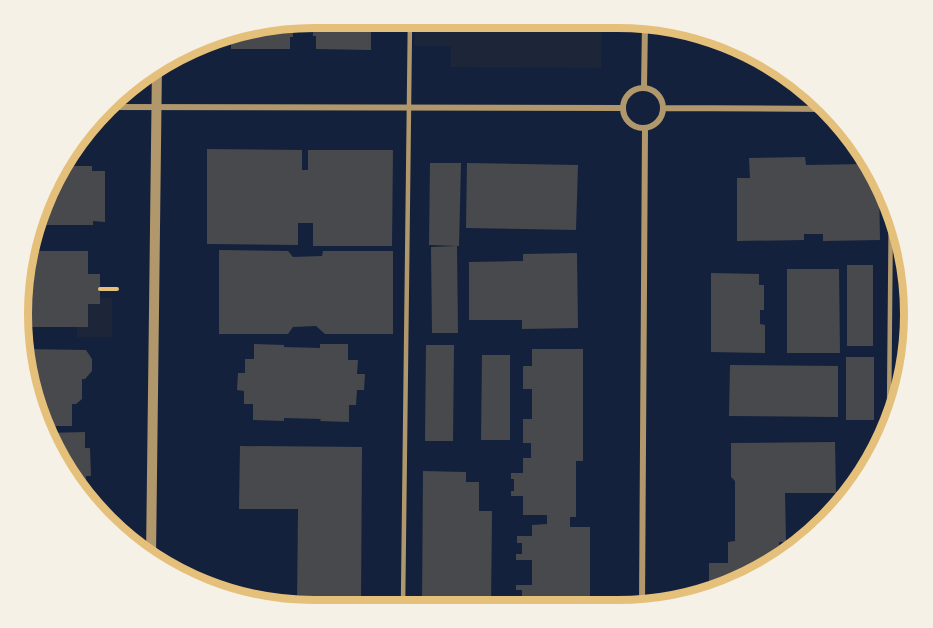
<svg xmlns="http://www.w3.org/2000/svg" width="933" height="628" viewBox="0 0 933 628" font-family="'Varela Round',sans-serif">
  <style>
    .green { fill: #1d2539 }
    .building { fill: #48494c }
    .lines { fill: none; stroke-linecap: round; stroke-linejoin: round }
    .path { stroke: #e5c07b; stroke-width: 4 }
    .service { stroke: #b1986c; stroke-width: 4.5 }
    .minor { stroke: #b1986c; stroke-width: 6 }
    .tertiary { stroke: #b1986c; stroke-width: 10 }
    .rim { fill: none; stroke: #e5c07b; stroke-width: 8 }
  </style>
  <rect width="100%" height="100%" fill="#14213d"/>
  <path class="green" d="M 415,20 L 594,22 L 594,25 L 602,25 L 601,68 L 451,67 L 451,46 L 414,46 Z
    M 100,298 L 112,298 L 112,337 L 77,337 L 77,327 L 88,327 L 88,304 L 99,304 Z"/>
  <path class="building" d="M 313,18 L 378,19 L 378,30 L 371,30 L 371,50 L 316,49 L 316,36 L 313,36 Z
    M 293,21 L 293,37 L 290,37 L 290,49 L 231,49 L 231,32 Z
    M 207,149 L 302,150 L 302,170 L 308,170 L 308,150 L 393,150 L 392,246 L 313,246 L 313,223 L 298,223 L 298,245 L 207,244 Z
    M 805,157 L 806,165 L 868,164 L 879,181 L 880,240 L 823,241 L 823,234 L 804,234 L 804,240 L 737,241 L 737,178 L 750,178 L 749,158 Z
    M 430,163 L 461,163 L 459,246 L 429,245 Z
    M 467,163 L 578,165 L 576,230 L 466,228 Z
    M 61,166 L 92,166 L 92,171 L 105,171 L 105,222 L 93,221 L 93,225 L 35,225 L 40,201 Z
    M 457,246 L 458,333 L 432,333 L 431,247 Z
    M 219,250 L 288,251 L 293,257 L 322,256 L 323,251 L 393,251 L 393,334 L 325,334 L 316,326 L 293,327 L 288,334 L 219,334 Z
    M 29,251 L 88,251 L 88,274 L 100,274 L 100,304 L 88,304 L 88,327 L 21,327 L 19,294 Z
    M 577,253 L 578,328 L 522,329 L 522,320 L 469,320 L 469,262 L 523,261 L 523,254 Z
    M 847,265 L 873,265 L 873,346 L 847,346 Z
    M 787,269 L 839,269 L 840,353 L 787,353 Z
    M 711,273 L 759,274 L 759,285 L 764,285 L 764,310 L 760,310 L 760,324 L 765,325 L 765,353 L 711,352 Z
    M 254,344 L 284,345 L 284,347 L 320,348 L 320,344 L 348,344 L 348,360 L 358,360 L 357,374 L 365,374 L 364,390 L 357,390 L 356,405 L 349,405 L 349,422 L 320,421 L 321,419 L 284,418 L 284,421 L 253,420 L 253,404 L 244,404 L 244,391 L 237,390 L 238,373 L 245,373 L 245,359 L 254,359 Z
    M 426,345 L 454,345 L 453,441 L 425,441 Z
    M 23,349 L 86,350 L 92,359 L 92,371 L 85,379 L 82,379 L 82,399 L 76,404 L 72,404 L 72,426 L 44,426 L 24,372 Z
    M 532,349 L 583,349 L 583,461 L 576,461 L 576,517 L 570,517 L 570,527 L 590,527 L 590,610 L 518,608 L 518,603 L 522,603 L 522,590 L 516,590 L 516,585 L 532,585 L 532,560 L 516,560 L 516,554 L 522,554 L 522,543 L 517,543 L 517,536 L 532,536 L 532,525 L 547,524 L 547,515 L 523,515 L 523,496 L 511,496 L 511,491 L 514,491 L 514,479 L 511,479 L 511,473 L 523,473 L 523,458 L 531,458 L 531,443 L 523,443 L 523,419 L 532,419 L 532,389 L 523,389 L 523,366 L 532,366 Z
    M 482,355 L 510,355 L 510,440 L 481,440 Z
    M 846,357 L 874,357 L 874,420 L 846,420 Z
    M 730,365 L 838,366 L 838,417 L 729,416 Z
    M 85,432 L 85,448 L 90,448 L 91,476 L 86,476 L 87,500 L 57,462 L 47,433 Z
    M 835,442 L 836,493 L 785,493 L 786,542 L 779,542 L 779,556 L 733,587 L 709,592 L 709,563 L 728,563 L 728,542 L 735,541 L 735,481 L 731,477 L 731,443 Z
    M 240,446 L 362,447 L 361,606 L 297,605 L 298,509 L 239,509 Z
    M 863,459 L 870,461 L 855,484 L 854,483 Z
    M 423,471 L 466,472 L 466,482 L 479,482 L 479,511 L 492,511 L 491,608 L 422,607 Z"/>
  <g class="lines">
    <path class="path" d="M 100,289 L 117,289"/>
    <path class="service" d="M 891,198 L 889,416 L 893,425
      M 403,607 L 410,19"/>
    <path class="minor" d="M 644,88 L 645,23
      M623 108a20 20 0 1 1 40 0a20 20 0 1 1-40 0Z
      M 108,107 L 623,108
      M 663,108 L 831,109
      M 642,605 L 645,128"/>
    <path class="tertiary" d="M 151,557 L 157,64"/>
  </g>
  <path d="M0 0H933V628H0ZM314 28H618A286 286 0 0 1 904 314V314A286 286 0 0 1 618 600H314A286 286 0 0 1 28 314V314A286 286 0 0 1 314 28Z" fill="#f6f1e7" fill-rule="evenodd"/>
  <path class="rim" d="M314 28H618A286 286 0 0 1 904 314V314A286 286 0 0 1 618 600H314A286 286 0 0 1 28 314V314A286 286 0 0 1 314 28Z"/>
</svg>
